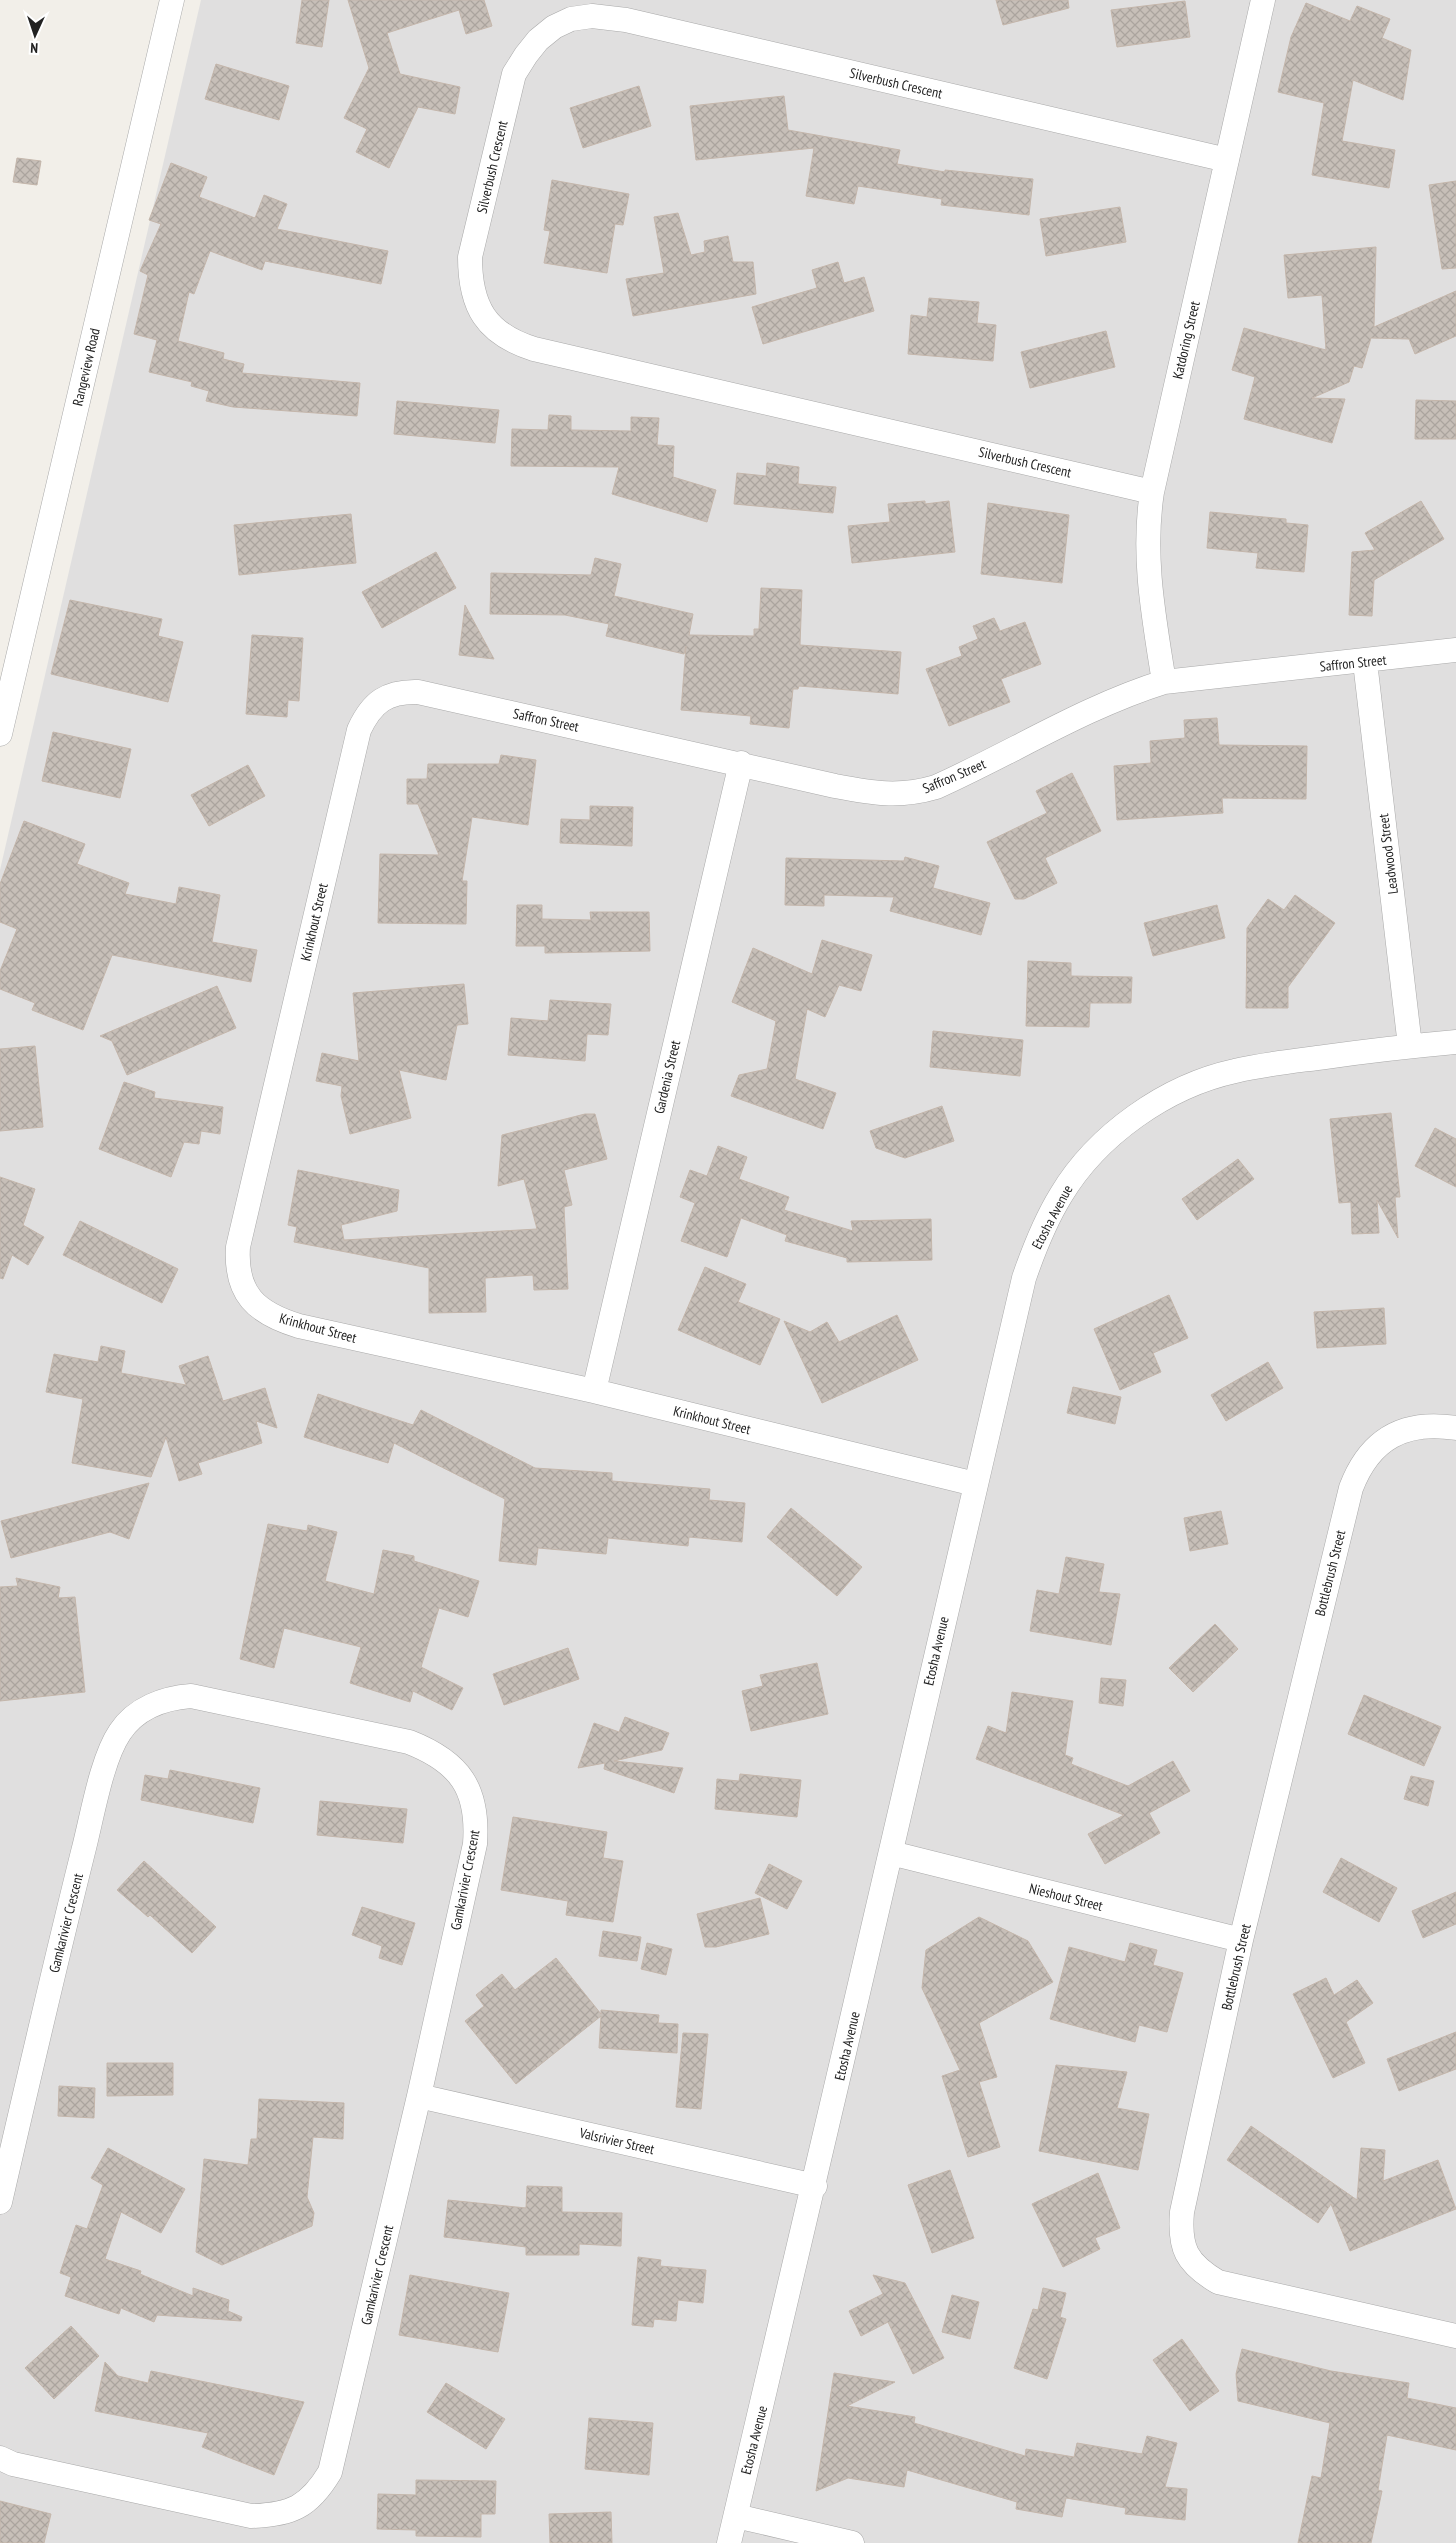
<svg xmlns="http://www.w3.org/2000/svg" width="1456" height="2543" viewBox="0 0 1456 2543" font-family="'PT Sans Narrow',sans-serif">
  <style>
    .residential { fill: #e0dfdf }
    .building { fill: url(#building-cross-hatch); stroke: #c4b6ab }
    .lines { fill: none; stroke-linecap: round; stroke-linejoin: round }
    .street-casing { stroke: #a9a9a9; stroke-width: 25 }
    .street { stroke: #fff; stroke-width: 24 }
    .labels { text-anchor: middle; stroke-width: 4; stroke-linejoin: round; paint-order: stroke }
    .street-label { font-size: 14px; fill: #222; stroke: #fff }
  </style>
  <defs>
    <pattern id="building-cross-hatch" width="8" height="8" patternUnits="userSpaceOnUse" patternTransform="scale(1.25)"><rect width="8" height="8" fill="#c7bfb8"/><path d="M0 0l8 8M0 8l8-8" fill="none" stroke="#aba49e"/></pattern>
  </defs>
  <rect width="100%" height="100%" fill="#f2efe9"/>
  <path class="residential" d="M 201,0 L 1456,0 L 1456,2543 L 0,2543 L 0,870 Z"/>
  <path class="building" d="M 302,0 L 329,0 L 322,47 L 296,43 Z
    M 348,0 L 484,0 L 492,26 L 466,34 L 459,10 L 387,33 L 400,74 L 460,87 L 455,114 L 418,107 L 389,168 L 356,152 L 367,129 L 344,118 L 369,68 Z
    M 996,0 L 1068,0 L 1069,8 L 1003,25 Z
    M 1185,1 L 1190,37 L 1117,47 L 1111,10 Z
    M 1306,3 L 1350,21 L 1357,6 L 1390,19 L 1382,38 L 1411,50 L 1403,100 L 1353,80 L 1342,141 L 1395,150 L 1389,188 L 1312,175 L 1324,103 L 1278,92 L 1291,37 Z
    M 216,64 L 289,86 L 279,120 L 205,99 Z
    M 639,86 L 651,126 L 583,148 L 570,108 Z
    M 784,96 L 788,130 L 900,150 L 897,164 L 945,172 L 945,170 L 1033,179 L 1029,215 L 941,205 L 942,199 L 858,186 L 854,204 L 806,196 L 814,148 L 696,160 L 690,106 Z
    M 17,158 L 41,161 L 37,185 L 13,182 Z
    M 171,163 L 207,177 L 199,197 L 255,218 L 264,195 L 287,204 L 277,229 L 388,251 L 381,284 L 265,261 L 262,270 L 210,251 L 194,294 L 189,292 L 178,341 L 224,353 L 223,359 L 244,364 L 242,373 L 360,383 L 357,416 L 233,407 L 206,401 L 209,391 L 191,386 L 192,382 L 149,372 L 157,340 L 134,334 L 148,275 L 140,271 L 161,224 L 149,220 Z
    M 552,180 L 629,194 L 623,225 L 615,224 L 607,273 L 544,263 L 550,231 L 544,230 Z
    M 1456,181 L 1456,268 L 1442,269 L 1429,185 Z
    M 1120,207 L 1126,242 L 1046,256 L 1040,219 Z
    M 678,213 L 691,255 L 705,252 L 704,241 L 728,236 L 733,262 L 753,262 L 756,294 L 633,316 L 626,279 L 664,273 L 654,217 Z
    M 1376,247 L 1374,327 L 1456,291 L 1456,336 L 1415,354 L 1409,339 L 1371,338 L 1362,368 L 1354,366 L 1349,382 L 1312,398 L 1345,399 L 1332,443 L 1244,419 L 1255,377 L 1232,370 L 1244,328 L 1326,350 L 1322,295 L 1288,298 L 1284,255 Z
    M 838,262 L 844,283 L 864,277 L 874,311 L 763,344 L 752,307 L 817,288 L 812,270 Z
    M 929,298 L 979,302 L 977,323 L 996,325 L 993,361 L 908,354 L 911,315 L 927,317 Z
    M 1106,331 L 1115,367 L 1030,388 L 1021,352 Z
    M 1416,400 L 1456,401 L 1456,439 L 1415,439 Z
    M 397,401 L 499,410 L 495,443 L 394,434 Z
    M 549,415 L 571,416 L 571,430 L 631,431 L 631,417 L 659,418 L 657,445 L 674,446 L 673,477 L 716,490 L 707,522 L 612,494 L 619,467 L 511,466 L 512,429 L 548,430 Z
    M 767,463 L 799,467 L 798,484 L 836,487 L 833,513 L 734,504 L 737,473 L 766,476 Z
    M 925,501 L 925,504 L 949,501 L 955,552 L 852,563 L 848,526 L 890,522 L 888,504 Z
    M 1421,501 L 1444,539 L 1374,580 L 1372,616 L 1349,615 L 1352,552 L 1375,550 L 1365,533 Z
    M 988,503 L 1069,515 L 1062,583 L 981,574 Z
    M 1210,512 L 1286,519 L 1286,523 L 1308,525 L 1304,572 L 1256,568 L 1258,553 L 1207,548 Z
    M 351,514 L 356,563 L 239,575 L 234,525 Z
    M 436,552 L 456,588 L 382,628 L 362,592 Z
    M 595,558 L 621,564 L 614,596 L 693,614 L 689,635 L 754,636 L 754,629 L 759,629 L 761,588 L 802,590 L 800,645 L 901,652 L 898,694 L 799,686 L 798,689 L 793,689 L 789,728 L 750,724 L 751,716 L 681,710 L 686,646 L 684,654 L 606,636 L 609,624 L 565,615 L 490,614 L 491,573 L 591,575 Z
    M 70,600 L 162,619 L 158,636 L 183,642 L 168,702 L 51,674 Z
    M 465,605 L 494,659 L 459,655 Z
    M 994,618 L 1000,631 L 1025,622 L 1041,664 L 1001,679 L 1010,702 L 949,726 L 926,669 L 962,656 L 959,647 L 978,639 L 973,626 Z
    M 252,635 L 303,638 L 299,701 L 288,700 L 287,717 L 246,714 Z
    M 1217,718 L 1219,745 L 1307,746 L 1306,799 L 1222,798 L 1223,813 L 1117,820 L 1114,766 L 1151,763 L 1150,741 L 1185,738 L 1184,720 Z
    M 53,732 L 131,749 L 120,798 L 42,781 Z
    M 501,755 L 536,760 L 528,825 L 472,817 L 462,881 L 467,881 L 466,924 L 378,923 L 380,854 L 439,855 L 418,804 L 407,804 L 407,779 L 427,779 L 428,764 L 499,764 Z
    M 248,765 L 265,796 L 209,826 L 191,795 Z
    M 1072,773 L 1101,831 L 1045,858 L 1057,883 L 1024,899 L 1015,899 L 987,842 L 1047,813 L 1036,791 Z
    M 590,806 L 633,807 L 632,846 L 560,843 L 561,819 L 590,820 Z
    M 24,821 L 85,844 L 77,864 L 129,883 L 125,894 L 176,904 L 179,887 L 220,895 L 212,942 L 257,950 L 251,982 L 112,955 L 83,1030 L 32,1010 L 35,1003 L 0,989 L 0,971 L 17,929 L 0,922 L 0,884 Z
    M 905,857 L 939,866 L 933,888 L 990,903 L 981,935 L 890,911 L 894,897 L 824,895 L 824,906 L 785,905 L 786,858 L 904,861 Z
    M 1295,895 L 1335,923 L 1288,987 L 1288,1008 L 1246,1008 L 1247,928 L 1268,899 L 1284,910 Z
    M 517,905 L 542,905 L 542,919 L 591,920 L 590,912 L 649,912 L 650,951 L 545,953 L 545,946 L 516,946 Z
    M 1217,905 L 1225,938 L 1153,956 L 1144,923 Z
    M 822,940 L 872,955 L 861,991 L 839,985 L 825,1017 L 807,1009 L 795,1079 L 836,1093 L 823,1129 L 731,1096 L 739,1075 L 767,1069 L 776,1021 L 732,1002 L 753,948 L 812,974 Z
    M 1028,961 L 1071,963 L 1071,976 L 1132,977 L 1131,1003 L 1090,1003 L 1089,1027 L 1026,1026 Z
    M 464,984 L 468,1024 L 457,1025 L 446,1080 L 399,1070 L 411,1118 L 350,1134 L 341,1096 L 342,1086 L 316,1081 L 322,1053 L 359,1061 L 353,993 Z
    M 217,986 L 236,1028 L 127,1075 L 112,1041 L 100,1036 Z
    M 550,1000 L 611,1004 L 608,1035 L 587,1034 L 585,1061 L 508,1055 L 511,1018 L 548,1021 Z
    M 933,1031 L 1023,1040 L 1020,1076 L 930,1067 Z
    M 35,1046 L 43,1127 L 0,1131 L 0,1049 Z
    M 124,1082 L 155,1092 L 154,1098 L 223,1107 L 220,1134 L 201,1131 L 199,1144 L 184,1142 L 171,1177 L 99,1149 Z
    M 942,1106 L 954,1141 L 905,1158 L 876,1148 L 870,1131 Z
    M 1391,1113 L 1400,1197 L 1395,1197 L 1398,1238 L 1377,1200 L 1379,1233 L 1352,1234 L 1351,1202 L 1339,1203 L 1330,1119 Z
    M 585,1114 L 595,1114 L 607,1159 L 564,1170 L 572,1205 L 564,1207 L 568,1289 L 534,1290 L 533,1275 L 485,1278 L 486,1312 L 429,1313 L 429,1268 L 294,1242 L 297,1227 L 288,1225 L 298,1170 L 399,1190 L 397,1211 L 341,1225 L 344,1240 L 537,1229 L 524,1179 L 498,1186 L 502,1135 Z
    M 1435,1128 L 1456,1139 L 1456,1187 L 1415,1166 Z
    M 718,1146 L 747,1157 L 739,1179 L 789,1197 L 784,1210 L 853,1231 L 851,1221 L 931,1219 L 932,1260 L 847,1262 L 847,1258 L 785,1241 L 787,1235 L 741,1218 L 727,1257 L 681,1241 L 695,1203 L 680,1197 L 690,1170 L 707,1176 Z
    M 1238,1159 L 1254,1179 L 1197,1220 L 1182,1199 Z
    M 0,1177 L 35,1189 L 23,1225 L 44,1237 L 28,1265 L 12,1255 L 3,1279 L 0,1278 Z
    M 80,1221 L 178,1269 L 162,1303 L 63,1255 Z
    M 705,1267 L 746,1284 L 738,1302 L 780,1319 L 760,1365 L 678,1330 Z
    M 1169,1295 L 1188,1338 L 1153,1353 L 1161,1372 L 1120,1390 L 1094,1329 Z
    M 1384,1308 L 1386,1344 L 1317,1348 L 1314,1312 Z
    M 897,1315 L 918,1360 L 822,1403 L 784,1321 L 810,1332 L 827,1322 L 839,1342 Z
    M 101,1346 L 125,1351 L 121,1373 L 186,1385 L 179,1366 L 208,1356 L 223,1401 L 265,1388 L 277,1428 L 256,1421 L 262,1443 L 198,1463 L 202,1474 L 179,1481 L 166,1437 L 151,1477 L 72,1463 L 83,1399 L 46,1392 L 54,1354 L 98,1362 Z
    M 1268,1362 L 1283,1388 L 1226,1421 L 1211,1395 Z
    M 1073,1387 L 1121,1397 L 1115,1424 L 1067,1413 Z
    M 318,1394 L 413,1425 L 421,1410 L 535,1468 L 612,1473 L 612,1481 L 710,1489 L 709,1500 L 745,1503 L 742,1542 L 689,1537 L 688,1546 L 608,1538 L 606,1554 L 538,1548 L 536,1565 L 499,1561 L 505,1499 L 394,1443 L 388,1463 L 304,1437 Z
    M 149,1483 L 129,1539 L 110,1532 L 11,1558 L 1,1521 Z
    M 791,1508 L 862,1567 L 837,1596 L 767,1537 Z
    M 1221,1511 L 1228,1544 L 1190,1551 L 1184,1518 Z
    M 268,1524 L 307,1531 L 308,1525 L 337,1532 L 325,1581 L 374,1594 L 383,1550 L 414,1556 L 414,1561 L 479,1581 L 468,1617 L 439,1608 L 421,1667 L 463,1688 L 452,1710 L 413,1691 L 410,1702 L 350,1683 L 361,1647 L 284,1628 L 274,1668 L 240,1659 Z
    M 1066,1557 L 1104,1564 L 1099,1592 L 1120,1594 L 1111,1645 L 1030,1631 L 1037,1590 L 1059,1594 Z
    M 16,1578 L 60,1587 L 58,1598 L 75,1597 L 85,1692 L 0,1701 L 0,1587 L 18,1586 Z
    M 1215,1624 L 1238,1649 L 1193,1692 L 1169,1668 Z
    M 568,1648 L 579,1679 L 504,1705 L 493,1674 Z
    M 817,1663 L 828,1714 L 751,1731 L 742,1691 L 763,1686 L 760,1675 Z
    M 1101,1678 L 1126,1680 L 1123,1706 L 1099,1703 Z
    M 1012,1692 L 1073,1701 L 1065,1755 L 1073,1758 L 1071,1764 L 1128,1786 L 1173,1761 L 1190,1791 L 1149,1813 L 1160,1833 L 1105,1864 L 1088,1834 L 1124,1815 L 976,1759 L 988,1726 L 1006,1733 Z
    M 1364,1695 L 1441,1727 L 1424,1766 L 1348,1734 Z
    M 625,1717 L 669,1733 L 662,1750 L 614,1761 L 683,1768 L 674,1793 L 604,1769 L 605,1763 L 578,1768 L 594,1723 L 619,1732 Z
    M 170,1770 L 260,1788 L 253,1823 L 141,1800 L 145,1775 L 168,1779 Z
    M 740,1774 L 801,1780 L 797,1817 L 715,1809 L 717,1779 L 739,1781 Z
    M 1411,1776 L 1434,1781 L 1428,1806 L 1404,1799 Z
    M 320,1801 L 407,1809 L 403,1843 L 317,1835 Z
    M 513,1817 L 607,1832 L 603,1858 L 623,1861 L 613,1922 L 566,1915 L 568,1901 L 501,1890 Z
    M 1341,1858 L 1397,1888 L 1379,1922 L 1323,1892 Z
    M 144,1861 L 216,1927 L 192,1953 L 150,1915 L 148,1917 L 117,1890 Z
    M 769,1864 L 802,1881 L 787,1909 L 755,1893 Z
    M 1456,1892 L 1456,1924 L 1423,1938 L 1412,1911 Z
    M 760,1898 L 769,1934 L 716,1947 L 705,1947 L 697,1914 Z
    M 362,1907 L 415,1923 L 402,1965 L 379,1958 L 382,1946 L 352,1935 Z
    M 979,1917 L 1028,1941 L 1053,1982 L 979,2023 L 997,2077 L 979,2082 L 1000,2147 L 968,2157 L 942,2076 L 960,2070 L 922,1988 L 926,1950 Z
    M 603,1931 L 641,1937 L 637,1961 L 599,1956 Z
    M 647,1943 L 672,1949 L 666,1975 L 641,1969 Z
    M 1130,1943 L 1157,1950 L 1153,1965 L 1183,1973 L 1167,2032 L 1139,2025 L 1135,2042 L 1050,2019 L 1069,1947 L 1125,1962 Z
    M 556,1958 L 601,2014 L 601,2010 L 659,2015 L 658,2023 L 678,2024 L 677,2053 L 599,2048 L 601,2016 L 516,2084 L 465,2021 L 484,2006 L 476,1995 L 502,1974 L 515,1990 Z
    M 1326,1978 L 1334,1995 L 1357,1980 L 1373,2003 L 1346,2022 L 1365,2063 L 1333,2078 L 1293,1994 Z
    M 1456,2032 L 1456,2069 L 1399,2091 L 1387,2059 Z
    M 683,2033 L 708,2034 L 701,2109 L 676,2107 Z
    M 107,2063 L 173,2063 L 173,2095 L 107,2096 Z
    M 1056,2065 L 1127,2072 L 1117,2108 L 1149,2114 L 1138,2170 L 1039,2151 Z
    M 59,2086 L 95,2088 L 94,2118 L 58,2116 Z
    M 259,2099 L 344,2103 L 343,2139 L 313,2137 L 307,2197 L 314,2213 L 312,2226 L 222,2265 L 196,2252 L 204,2159 L 248,2165 L 251,2139 L 257,2139 Z
    M 1251,2126 L 1357,2200 L 1361,2148 L 1385,2150 L 1383,2181 L 1438,2160 L 1456,2209 L 1350,2251 L 1331,2204 L 1318,2223 L 1227,2160 Z
    M 108,2148 L 185,2189 L 161,2233 L 121,2212 L 105,2259 L 141,2271 L 140,2274 L 193,2296 L 193,2288 L 229,2300 L 228,2311 L 242,2317 L 241,2321 L 157,2315 L 154,2322 L 121,2308 L 119,2314 L 65,2296 L 71,2277 L 60,2273 L 76,2225 L 87,2229 L 103,2185 L 91,2178 Z
    M 950,2170 L 974,2238 L 932,2253 L 908,2185 Z
    M 1098,2173 L 1120,2228 L 1095,2238 L 1100,2249 L 1063,2267 L 1032,2204 Z
    M 527,2186 L 562,2187 L 562,2212 L 622,2213 L 621,2246 L 579,2244 L 579,2255 L 526,2255 L 526,2247 L 444,2237 L 448,2200 L 526,2208 Z
    M 638,2257 L 661,2260 L 660,2266 L 706,2270 L 703,2303 L 678,2300 L 676,2321 L 654,2319 L 653,2327 L 632,2325 Z
    M 410,2275 L 509,2293 L 498,2352 L 399,2335 Z
    M 873,2275 L 905,2283 L 944,2358 L 913,2374 L 888,2322 L 861,2336 L 849,2311 L 883,2294 Z
    M 1043,2288 L 1066,2293 L 1060,2317 L 1066,2319 L 1047,2379 L 1014,2368 L 1033,2309 L 1038,2310 Z
    M 952,2295 L 979,2302 L 970,2339 L 942,2332 Z
    M 71,2326 L 99,2356 L 54,2399 L 25,2368 Z
    M 1182,2339 L 1219,2391 L 1190,2411 L 1153,2360 Z
    M 1242,2349 L 1331,2371 L 1409,2383 L 1407,2398 L 1456,2408 L 1456,2450 L 1387,2435 L 1378,2490 L 1382,2491 L 1371,2543 L 1298,2543 L 1312,2476 L 1321,2478 L 1330,2423 L 1238,2401 L 1236,2374 Z
    M 105,2362 L 118,2376 L 148,2383 L 151,2371 L 304,2402 L 274,2475 L 202,2447 L 208,2433 L 95,2411 Z
    M 834,2373 L 895,2382 L 847,2406 L 915,2417 L 914,2423 L 1025,2456 L 1026,2449 L 1074,2457 L 1077,2443 L 1142,2454 L 1147,2436 L 1177,2443 L 1165,2487 L 1187,2489 L 1185,2520 L 1125,2514 L 1126,2508 L 1066,2498 L 1062,2517 L 1016,2509 L 1017,2502 L 907,2470 L 904,2487 L 848,2478 L 816,2491 Z
    M 446,2383 L 505,2419 L 486,2449 L 427,2412 Z
    M 589,2418 L 653,2423 L 649,2475 L 585,2469 Z
    M 416,2480 L 496,2481 L 495,2514 L 481,2514 L 481,2537 L 416,2536 L 416,2530 L 377,2529 L 378,2494 L 416,2495 Z
    M 0,2501 L 51,2514 L 44,2543 L 0,2543 Z
    M 611,2512 L 612,2543 L 550,2543 L 549,2514 Z"/>
  <g class="lines">
    <defs>
      <path id="street" d="M 1152,492 L 534,349 C 486,334 470,307 470,257 L 514,74 L 526,55 L 538,40 L 554,27 L 571,19 L 592,16 L 626,20 L 1227,160
        M 1365,662 L 1410,1046
        M 1164,682 C 1154,618 1142,557 1152,492 L 1263,0
        M 0,734 L 172,0
        M 594,1391 L 741,763
        M 1456,1428 C 1405,1420 1370,1438 1351,1488 L 1241,1940 L 1182,2212 C 1179,2248 1186,2263 1218,2282 L 1456,2336
        M 975,1484 L 594,1391 L 299,1326 C 256,1313 235,1294 238,1247 L 359,730 C 372,702 387,691 418,692 L 835,786 C 872,793 899,798 936,787 C 1012,753 1084,707 1164,682 L 1456,650
        M 891,1853 L 1241,1940
        M 419,2096 L 815,2186
        M 0,2202 C 27,2085 54,1968 83,1852 C 92,1818 101,1760 120,1732 C 136,1708 164,1698 191,1696 L 409,1742 C 460,1762 479,1789 475,1844 L 419,2096 L 330,2472 C 309,2507 291,2515 251,2516 L 13,2464 L 0,2458
        M 736,2516 L 852,2543
        M 729,2543 C 830,2122 924,1699 1024,1278 C 1034,1249 1045,1221 1061,1195 C 1097,1135 1166,1086 1235,1071 C 1264,1064 1295,1061 1325,1057 C 1368,1051 1412,1046 1456,1042"/>
    </defs>
    <use href="#street" class="street-casing"/>
    <use href="#street" class="street"/>
  </g>
  <g class="labels">
    <g class="street-label">
      <text transform="translate(896 83) rotate(13)" y="5">Silverbush Crescent</text>
      <text transform="translate(492 167) rotate(-77)" y="5">Silverbush Crescent</text>
      <text transform="translate(1186 340) rotate(-77)" y="5">Katdoring Street</text>
      <text transform="translate(86 367) rotate(-77)" y="5">Rangeview Road</text>
      <text transform="translate(1025 462) rotate(13)" y="5">Silverbush Crescent</text>
      <text transform="translate(1353 663) rotate(-6)" y="5">Saffron Street</text>
      <text transform="translate(546 720) rotate(12)" y="5">Saffron Street</text>
      <text transform="translate(954 776) rotate(-23)" y="5">Saffron Street</text>
      <text transform="translate(1388 854) rotate(-97)" y="5">Leadwood Street</text>
      <text transform="translate(314 922) rotate(-77)" y="5">Krinkhout Street</text>
      <text transform="translate(667 1077) rotate(-77)" y="5">Gardenia Street</text>
      <text transform="translate(1052 1217) rotate(-62)" y="5">Etosha Avenue</text>
      <text transform="translate(318 1328) rotate(15)" y="5">Krinkhout Street</text>
      <text transform="translate(712 1420) rotate(14)" y="5">Krinkhout Street</text>
      <text transform="translate(1330 1573) rotate(-76)" y="5">Bottlebrush Street</text>
      <text transform="translate(936 1651) rotate(-77)" y="5">Etosha Avenue</text>
      <text transform="translate(465 1880) rotate(-79)" y="5">Gamkarivier Crescent</text>
      <text transform="translate(1066 1897) rotate(14)" y="5">Nieshout Street</text>
      <text transform="translate(66 1923) rotate(-76)" y="5">Gamkarivier Crescent</text>
      <text transform="translate(1236 1967) rotate(-77)" y="5">Bottlebrush Street</text>
      <text transform="translate(847 2046) rotate(-77)" y="5">Etosha Avenue</text>
      <text transform="translate(617 2141) rotate(13)" y="5">Valsrivier Street</text>
      <text transform="translate(377 2275) rotate(-77)" y="5">Gamkarivier Crescent</text>
      <text transform="translate(754 2440) rotate(-76)" y="5">Etosha Avenue</text>
    </g>
  </g>
  <g transform="translate(35 35) rotate(183)" stroke="#ffffff" stroke-width="4" paint-order="stroke">
  <path d="M0-4L9 19L0 12L-9 19Z" fill="#222222"/>
  <text y="-8" font-size="14" font-weight="bold" text-anchor="middle" fill="#222222">N</text>
  </g>
</svg>
